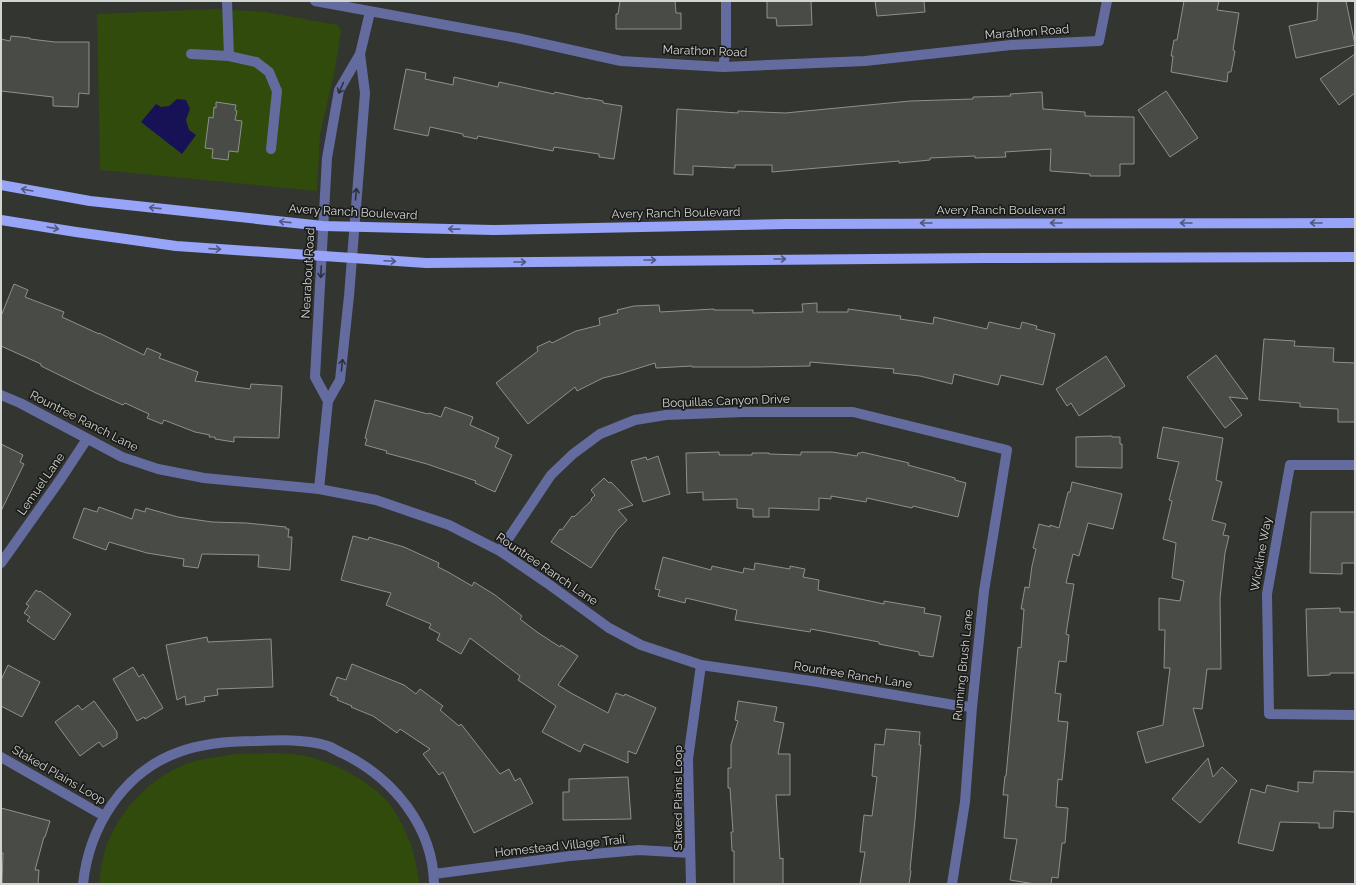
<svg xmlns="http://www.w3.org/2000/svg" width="1356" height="885" viewBox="0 0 1356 885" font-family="Raleway,sans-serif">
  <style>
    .green { fill: #304b0c }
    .water { fill: #171156 }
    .building { fill: #484b46; stroke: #8e918b }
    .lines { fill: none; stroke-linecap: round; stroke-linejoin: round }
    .minor { stroke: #646c9f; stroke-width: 10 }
    .major { stroke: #98a4f8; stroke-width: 10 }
    .oneway { stroke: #2d303b }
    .oneway2 { stroke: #53597e }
    .labels { text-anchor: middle; stroke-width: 3.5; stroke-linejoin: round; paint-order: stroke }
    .street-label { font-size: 12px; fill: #d3d5d2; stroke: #1b1c1a }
  </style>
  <rect width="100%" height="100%" fill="#323530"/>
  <path class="green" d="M 213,9 L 266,12 L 338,25 L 341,31 L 335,69 L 320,135 L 317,191 L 100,170 L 97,14 Z
    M 235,754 C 255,754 279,752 299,755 C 326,758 369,780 387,801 C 395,811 402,823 407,835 C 414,849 416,865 419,880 L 419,884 L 99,884 C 101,869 103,853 109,839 C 123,808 149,780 181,766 C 197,759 217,757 235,754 Z"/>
  <path class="water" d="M 177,99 L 186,100 L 190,109 L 186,120 L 189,130 L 196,135 L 182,154 L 141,122 L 156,104 L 161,107 L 169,106 Z"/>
  <path class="building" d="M 620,1 L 675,1 L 676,13 L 681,13 L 681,29 L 616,29 L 616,14 L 618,14 Z
    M 767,1 L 811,1 L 812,25 L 777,26 L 776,18 L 767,18 Z
    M 875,1 L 924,1 L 925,12 L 877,16 Z
    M 1184,1 L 1219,1 L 1217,10 L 1239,13 L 1233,50 L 1235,51 L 1231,72 L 1228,72 L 1227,82 L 1171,72 L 1173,56 L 1171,56 L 1174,40 L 1177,40 Z
    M 1318,1 L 1346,1 L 1355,45 L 1296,58 L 1289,26 L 1317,20 Z
    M 11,36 L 30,38 L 30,39 L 55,42 L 89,42 L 89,94 L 79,93 L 78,107 L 53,106 L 53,97 L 1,91 L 1,39 L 10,41 Z
    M 1355,54 L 1355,93 L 1339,105 L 1320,79 Z
    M 406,69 L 426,73 L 425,79 L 453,85 L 454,77 L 498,87 L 499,82 L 554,94 L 555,92 L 588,99 L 588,98 L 603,101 L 603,103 L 622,106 L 614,159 L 599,157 L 599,154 L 554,147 L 553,151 L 478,136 L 477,139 L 463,136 L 463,134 L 430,127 L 428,136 L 394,129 Z
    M 1166,91 L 1198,138 L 1170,157 L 1138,110 Z
    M 1042,92 L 1043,109 L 1085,112 L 1085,116 L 1134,117 L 1134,164 L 1120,164 L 1120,176 L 1090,176 L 1090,174 L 1050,171 L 1051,149 L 1005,152 L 1006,157 L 975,158 L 975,156 L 930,158 L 930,160 L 899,163 L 899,161 L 772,172 L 772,165 L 735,165 L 735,168 L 693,166 L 693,175 L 674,174 L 677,109 L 738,113 L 738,111 L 785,113 L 910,101 L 973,99 L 973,97 L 1011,96 L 1010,94 Z
    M 216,102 L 236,105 L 235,110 L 237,111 L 235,120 L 242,121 L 238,152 L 229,151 L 228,160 L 212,158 L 213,149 L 205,148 L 209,117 L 213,118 L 214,107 L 216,108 Z
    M 14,284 L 28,290 L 25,297 L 64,312 L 62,317 L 99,334 L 99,333 L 144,355 L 147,348 L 161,354 L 159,358 L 198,372 L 195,381 L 250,389 L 251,384 L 282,386 L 279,438 L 234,437 L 234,442 L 215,439 L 215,437 L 209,437 L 210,435 L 195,432 L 164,420 L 162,424 L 147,418 L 149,414 L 125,403 L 123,405 L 96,393 L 41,366 L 41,364 L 1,346 L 1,316 Z
    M 817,303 L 817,312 L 848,312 L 848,309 L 901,316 L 900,319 L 933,324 L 934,317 L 987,329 L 989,322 L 1020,329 L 1022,322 L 1037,326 L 1036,329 L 1055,334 L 1043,385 L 1001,375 L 998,385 L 954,374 L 952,384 L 920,376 L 893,373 L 894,369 L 810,362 L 810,366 L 755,367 L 692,367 L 692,366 L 656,368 L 655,363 L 620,374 L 603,378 L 577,391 L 575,387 L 528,424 L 496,383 L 538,351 L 537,347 L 550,341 L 552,343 L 576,331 L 600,325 L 599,318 L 618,313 L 617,310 L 634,306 L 659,305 L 660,312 L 714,309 L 714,310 L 753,310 L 753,313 L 803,312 L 802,304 Z
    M 1264,339 L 1295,341 L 1294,346 L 1334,348 L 1333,362 L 1355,363 L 1355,422 L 1338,422 L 1338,409 L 1300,407 L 1300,403 L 1259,400 Z
    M 1216,355 L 1248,399 L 1229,397 L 1242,415 L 1225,428 L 1187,377 Z
    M 1106,356 L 1125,386 L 1079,416 L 1071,403 L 1067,406 L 1056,389 Z
    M 375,400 L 428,414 L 429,413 L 441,417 L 445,407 L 473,417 L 470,425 L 499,438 L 495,447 L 512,455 L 495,492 L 475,483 L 476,481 L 427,464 L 386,453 L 387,451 L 365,445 L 367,439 L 365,438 Z
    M 1163,427 L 1223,438 L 1216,480 L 1222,482 L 1212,520 L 1226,524 L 1223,535 L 1229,536 L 1225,553 L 1220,598 L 1221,669 L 1207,669 L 1202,709 L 1193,708 L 1204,746 L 1146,763 L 1137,732 L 1163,725 L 1170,668 L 1164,668 L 1165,630 L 1159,630 L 1159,598 L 1180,601 L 1184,581 L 1172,578 L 1176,543 L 1163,539 L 1172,501 L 1169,500 L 1179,462 L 1157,458 Z
    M 1112,436 L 1112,437 L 1120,437 L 1120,444 L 1122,444 L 1122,468 L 1076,467 L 1076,437 Z
    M 1,444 L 23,455 L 20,462 L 24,464 L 1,511 Z
    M 719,452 L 719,455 L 752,455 L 752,453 L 769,453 L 769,454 L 801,455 L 801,452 L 832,452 L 857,456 L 858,453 L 861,453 L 862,452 L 909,463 L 908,465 L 955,478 L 955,480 L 966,483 L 958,517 L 913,506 L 912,508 L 867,498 L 866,502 L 831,496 L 831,499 L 819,498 L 819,510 L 769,508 L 769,517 L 753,517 L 753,509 L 737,508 L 737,499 L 703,500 L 703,492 L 687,493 L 686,453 Z
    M 658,456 L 670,494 L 643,502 L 631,461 L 646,457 L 647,460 Z
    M 604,478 L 609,483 L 611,482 L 633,505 L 618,510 L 627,520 L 617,530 L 591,568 L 551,542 L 560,529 L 562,530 L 572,516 L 574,517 L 592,500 L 591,499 L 595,495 L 591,490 Z
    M 1072,482 L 1122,494 L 1113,529 L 1088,523 L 1079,556 L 1073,554 L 1066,583 L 1074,584 L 1066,634 L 1069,635 L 1066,662 L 1059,661 L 1055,693 L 1061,694 L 1058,721 L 1068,722 L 1062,780 L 1058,779 L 1056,807 L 1068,808 L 1065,843 L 1062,843 L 1058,878 L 1052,877 L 1051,884 L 1035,884 L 1010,880 L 1017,839 L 1004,838 L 1008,795 L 1003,795 L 1005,776 L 1006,776 L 1018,647 L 1021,648 L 1024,609 L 1021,609 L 1025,587 L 1029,588 L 1032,566 L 1036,549 L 1033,548 L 1039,524 L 1050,527 L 1050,525 L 1059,528 L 1068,492 L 1070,492 Z
    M 99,507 L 132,519 L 135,509 L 145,512 L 146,508 L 178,517 L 212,522 L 246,523 L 286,527 L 286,529 L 289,529 L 288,537 L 292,537 L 290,570 L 258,567 L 259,555 L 202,554 L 198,568 L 183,566 L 184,559 L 147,553 L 109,542 L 106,550 L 73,538 L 84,508 L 97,512 Z
    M 1311,512 L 1355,512 L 1355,563 L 1342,563 L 1342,574 L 1310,573 Z
    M 353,536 L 368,540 L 369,537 L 404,547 L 439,563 L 438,567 L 448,572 L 472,586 L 474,582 L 495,595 L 522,616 L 520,619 L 537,632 L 560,647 L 561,645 L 578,656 L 558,685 L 571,693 L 608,713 L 616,693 L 624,696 L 625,694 L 654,707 L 656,708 L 636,754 L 628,751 L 628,763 L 584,744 L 580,752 L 542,732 L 556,706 L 518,680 L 520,676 L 470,638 L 461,654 L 437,640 L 440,634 L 429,628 L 431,624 L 386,605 L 391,593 L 341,580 Z
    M 663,557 L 711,570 L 712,566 L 743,573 L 744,568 L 754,570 L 755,563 L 790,569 L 790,566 L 805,569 L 803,577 L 819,580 L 818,590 L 884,604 L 884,601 L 925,608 L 924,613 L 941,616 L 933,657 L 919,655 L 919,652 L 879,644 L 879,642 L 811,629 L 810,632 L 735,620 L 737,610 L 686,598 L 685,603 L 658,596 L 660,590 L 655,589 Z
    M 36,590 L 39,592 L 40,591 L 71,614 L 54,640 L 27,621 L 30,617 L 24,613 L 29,606 L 26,604 Z
    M 1340,608 L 1340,612 L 1355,612 L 1355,673 L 1330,673 L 1330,675 L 1308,676 L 1306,609 Z
    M 207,637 L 208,642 L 271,639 L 273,687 L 217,689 L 218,695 L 204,697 L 205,701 L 186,705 L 185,696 L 177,700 L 166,645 Z
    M 352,664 L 404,685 L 416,694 L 420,689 L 443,706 L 440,710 L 459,726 L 461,724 L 500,774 L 509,769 L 515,781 L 520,778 L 533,803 L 474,833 L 443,772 L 439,775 L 423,754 L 430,749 L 400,729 L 397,733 L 373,716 L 351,707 L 352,706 L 337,700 L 338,698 L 330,695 L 337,677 L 346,680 Z
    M 8,665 L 40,682 L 22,717 L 1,706 L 1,680 Z
    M 133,667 L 139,677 L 143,674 L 163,708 L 145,719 L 144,717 L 137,721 L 113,679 Z
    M 94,701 L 117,732 L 117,738 L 103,747 L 99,742 L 80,756 L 55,722 L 78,705 L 82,710 Z
    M 738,701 L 777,707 L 774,721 L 784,723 L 778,754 L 790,754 L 790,795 L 776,795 L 780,859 L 783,858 L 783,884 L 734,884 L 734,851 L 732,851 L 731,832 L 733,832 L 730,788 L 728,788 L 728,768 L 731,768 L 731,745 L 738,721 L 735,720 Z
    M 886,729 L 920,732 L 919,745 L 921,745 L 915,820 L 910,870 L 911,871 L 909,884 L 860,884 L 865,852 L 860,852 L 864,815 L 872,816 L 877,777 L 872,776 L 875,744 L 884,745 Z
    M 1208,758 L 1213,777 L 1222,767 L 1237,781 L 1200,823 L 1172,799 Z
    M 1314,771 L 1355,772 L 1355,812 L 1334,811 L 1333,828 L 1319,828 L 1319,823 L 1280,822 L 1273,851 L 1238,843 L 1251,789 L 1265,793 L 1267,785 L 1298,792 L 1298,782 L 1313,783 Z
    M 628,777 L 631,819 L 563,820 L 563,792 L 569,792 L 569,779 Z
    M 1,808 L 50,821 L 45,837 L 44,837 L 35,870 L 39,870 L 38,884 L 2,884 L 3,853 L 1,853 Z"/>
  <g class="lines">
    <path class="minor" d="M 227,1 L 229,56
      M 315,1 L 517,38 L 621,61 L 723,67 L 865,61 L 1011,45 L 1099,41 L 1107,1
      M 191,54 L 229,56 L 256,62 L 269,72 L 277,91 L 271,149
      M 723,67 L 726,49 L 726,1
      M 1,395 L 20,403 L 122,457 L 158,469 L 204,478 L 319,489 L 376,500 L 449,525 L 500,551 L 547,583 L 609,628 L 641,645 L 701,665 L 818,682 L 954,705 L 972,707
      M 328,401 L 315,377 L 327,158 L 339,90 L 360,54 L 370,12
      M 1355,465 L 1290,465 L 1267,594 L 1269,714 L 1355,715
      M 319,489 L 328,401 L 340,380 L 349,296 L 365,93 L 360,54
      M 500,551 L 551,475 L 573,454 L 600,434 L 635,420 L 666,415 L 744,412 L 853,412 L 1007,450 L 984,591 L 972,707 L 965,802 L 952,884
      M 1,563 L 60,480 L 87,439
      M 1,757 L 104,816
      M 434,874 L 570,856 L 639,850 L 690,853
      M 83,884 C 89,827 123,772 179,752 C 203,743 230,741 256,741 C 279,740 306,739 328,746 C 333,748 339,752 344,754 C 394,779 433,827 434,884
      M 691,884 L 688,759 L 701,665"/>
    <path class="major" d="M 1,185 L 90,201 L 323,226 L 493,230 L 786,224 L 1355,223
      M 1,220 L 76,232 L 176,246 L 426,263 L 985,258 L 1355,257"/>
  </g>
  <defs><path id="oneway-shaft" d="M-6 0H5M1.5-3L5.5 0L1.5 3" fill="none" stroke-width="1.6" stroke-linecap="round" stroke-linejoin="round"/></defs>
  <g class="oneway">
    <use href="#oneway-shaft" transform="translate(341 88) rotate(114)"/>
    <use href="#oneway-shaft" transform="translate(356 194) rotate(-85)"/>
    <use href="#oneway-shaft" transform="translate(321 272) rotate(93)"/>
    <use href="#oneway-shaft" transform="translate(342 365) rotate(-84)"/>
  </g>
  <g class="oneway2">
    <use href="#oneway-shaft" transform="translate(27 190) rotate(-170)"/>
    <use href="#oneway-shaft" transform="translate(155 208) rotate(-174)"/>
    <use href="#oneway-shaft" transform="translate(285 222) rotate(-174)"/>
    <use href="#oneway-shaft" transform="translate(926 223) rotate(180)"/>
    <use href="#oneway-shaft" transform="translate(1056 223) rotate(180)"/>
    <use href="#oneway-shaft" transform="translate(1186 223) rotate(180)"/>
    <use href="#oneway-shaft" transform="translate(1316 223) rotate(180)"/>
    <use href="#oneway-shaft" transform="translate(53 228) rotate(10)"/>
    <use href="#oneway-shaft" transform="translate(454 229) rotate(-179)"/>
    <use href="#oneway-shaft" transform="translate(215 249) rotate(4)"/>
    <use href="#oneway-shaft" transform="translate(780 259)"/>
    <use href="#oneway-shaft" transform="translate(650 260)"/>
    <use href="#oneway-shaft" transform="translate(390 261) rotate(3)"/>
    <use href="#oneway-shaft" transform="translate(520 262)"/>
  </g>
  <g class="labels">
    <g class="street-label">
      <text transform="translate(1027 32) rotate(-4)" y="4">Marathon Road</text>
      <text transform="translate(705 51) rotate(2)" y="4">Marathon Road</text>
      <text x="1001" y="214">Avery Ranch Boulevard</text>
      <text transform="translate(353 212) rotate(3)" y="4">Avery Ranch Boulevard</text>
      <text transform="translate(676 213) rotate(-1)" y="4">Avery Ranch Boulevard</text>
      <text transform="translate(308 273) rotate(-87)" y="4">Nearabout Road</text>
      <text transform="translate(726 401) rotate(-2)" y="4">Boquillas Canyon Drive</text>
      <text transform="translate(84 421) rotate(27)" y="4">Rountree Ranch Lane</text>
      <text transform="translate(41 484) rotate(-55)" y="4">Lemuel Lane</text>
      <text transform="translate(1261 554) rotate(-80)" y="4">Wickline Way</text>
      <text transform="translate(547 569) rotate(34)" y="4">Rountree Ranch Lane</text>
      <text transform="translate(963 665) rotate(-84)" y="4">Running Brush Lane</text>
      <text transform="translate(853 675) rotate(9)" y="4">Rountree Ranch Lane</text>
      <text transform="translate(59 775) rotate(30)" y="4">Staked Plains Loop</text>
      <text transform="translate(678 798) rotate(-90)" y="4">Staked Plains Loop</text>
      <text transform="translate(560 846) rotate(-6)" y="4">Homestead Village Trail</text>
    </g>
  </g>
  <rect width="1356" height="885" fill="none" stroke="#d3d5d2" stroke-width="4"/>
</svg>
